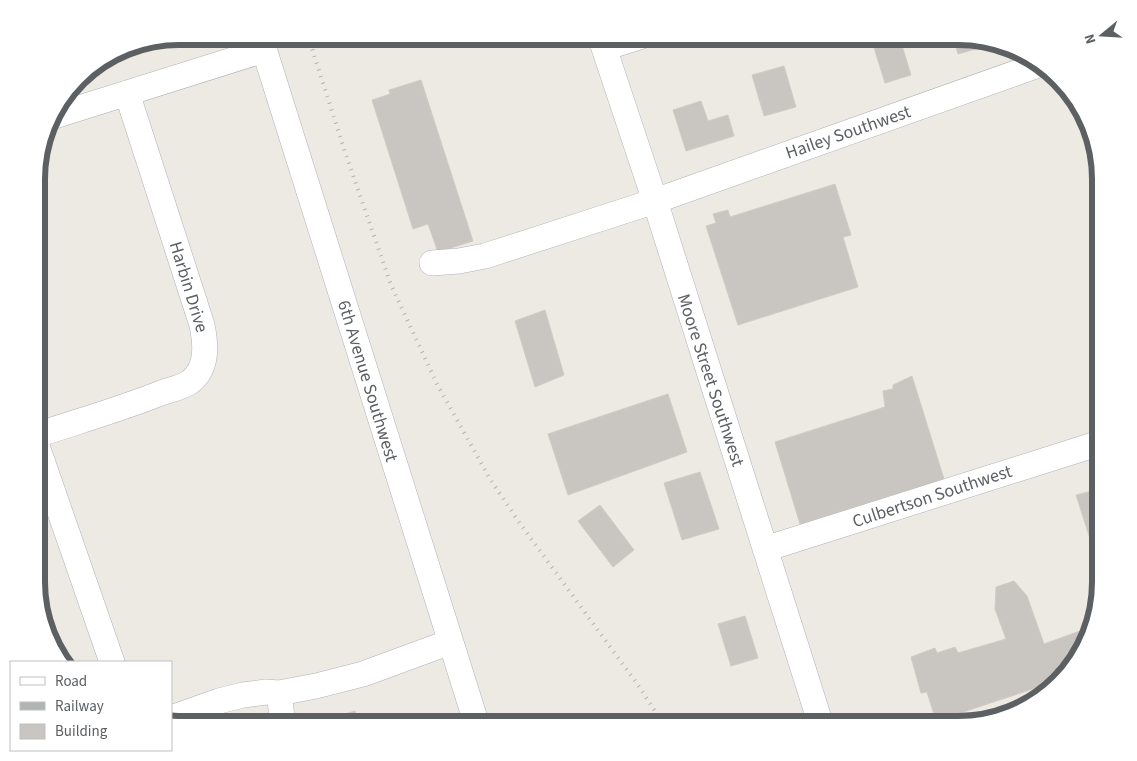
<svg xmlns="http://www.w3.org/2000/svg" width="1137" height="761" viewBox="0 0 1137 761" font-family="'Source Sans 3',sans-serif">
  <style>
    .building { fill: #c9c5c0; stroke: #d2cbc3 }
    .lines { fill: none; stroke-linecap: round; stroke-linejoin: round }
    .minor-casing { stroke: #afb2b5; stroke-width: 26 }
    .minor { stroke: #fff; stroke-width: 25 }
    .rail { stroke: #b2b3b3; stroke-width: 4; stroke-dasharray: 1 6; stroke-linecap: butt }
    .labels { text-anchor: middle; stroke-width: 4.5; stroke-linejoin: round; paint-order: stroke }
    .street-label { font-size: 18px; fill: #5c6063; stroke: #fff }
    .rim { fill: none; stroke: #5c6063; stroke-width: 6 }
  </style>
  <rect width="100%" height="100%" fill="#edeae4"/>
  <path class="building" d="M 356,36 L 392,36 L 392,45 L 356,43 Z
    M 877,36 L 899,36 L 911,75 L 885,83 L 871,38 Z
    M 953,36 L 982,44 L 983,47 L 958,54 Z
    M 784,66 L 796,107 L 764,116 L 752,75 Z
    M 421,80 L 473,241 L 438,252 L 428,224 L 413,229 L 372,100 L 390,94 L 389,90 Z
    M 701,101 L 708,121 L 728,115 L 734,136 L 686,151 L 673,110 Z
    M 835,184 L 851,235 L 843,237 L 858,287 L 738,325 L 706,226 L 716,223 L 713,214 L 728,210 L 730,217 Z
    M 545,310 L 564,375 L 535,387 L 515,321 Z
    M 912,376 L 944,479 L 800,524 L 775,442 L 885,407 L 883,391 L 893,389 L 893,385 Z
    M 668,394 L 687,452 L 568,495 L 548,434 Z
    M 700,472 L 719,529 L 682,540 L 664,483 Z
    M 1100,489 L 1100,570 L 1076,495 Z
    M 600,505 L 634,550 L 613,567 L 578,521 Z
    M 1014,581 L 1027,596 L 1044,644 L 1088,628 L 1076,661 L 1054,682 L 936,721 L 927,692 L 921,693 L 911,657 L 935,648 L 937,653 L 955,647 L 958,653 L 1006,639 L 995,609 L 996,587 Z
    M 745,616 L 758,658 L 731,666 L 718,624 Z
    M 355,711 L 356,718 L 373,714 L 375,725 L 324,725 L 324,722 L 339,719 L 338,716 Z"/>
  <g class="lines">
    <defs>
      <path id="minor" d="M 260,36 L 477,725
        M 600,36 L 655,201 L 821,725
        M 604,48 L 642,36
        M 51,117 L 264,50
        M 432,263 L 459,261 L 485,256 L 655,201 L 1041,64
        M 37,435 C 79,421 121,409 161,393 C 170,390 183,387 190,382 C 208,368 206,345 202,325 L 127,93
        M 37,446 L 112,662
        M 765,549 L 1100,443
        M 279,693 L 283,725
        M 171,718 L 219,701 L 243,695 L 266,692 L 279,693 L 316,686 L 363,674 L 450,642"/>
    </defs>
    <use href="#minor" class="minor-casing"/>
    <use href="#minor" class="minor"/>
    <path class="rail" d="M 308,36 L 345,152 L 391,285 L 437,384 L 490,479 L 521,525 L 638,685 L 664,725"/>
  </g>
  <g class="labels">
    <g class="street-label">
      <text transform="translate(848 132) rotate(-19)" y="6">Hailey Southwest</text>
      <text transform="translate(189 287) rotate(73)" y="6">Harbin Drive</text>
      <text transform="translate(711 380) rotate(72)" y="6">Moore Street Southwest</text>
      <text transform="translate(368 381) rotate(73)" y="6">6th Avenue Southwest</text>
      <text transform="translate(932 496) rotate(-18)" y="6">Culbertson Southwest</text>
    </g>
  </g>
  <path d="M0 0H1137V761H0ZM179 45H958A134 134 0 0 1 1092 179V582A134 134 0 0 1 958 716H179A134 134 0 0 1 45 582V179A134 134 0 0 1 179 45Z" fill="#fff" fill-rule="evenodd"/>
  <path class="rim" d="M179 45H958A134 134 0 0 1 1092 179V582A134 134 0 0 1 958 716H179A134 134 0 0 1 45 582V179A134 134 0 0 1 179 45Z"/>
  <rect x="10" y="661" width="162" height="90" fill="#ffffff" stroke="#bebfc1"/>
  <rect x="20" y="677" width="25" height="8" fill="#ffffff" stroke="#bebfc1"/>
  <text x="55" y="686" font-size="15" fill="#5c6063">Road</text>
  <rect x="20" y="702" width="25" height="8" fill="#b2b3b3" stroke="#bebfc1"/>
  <text x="55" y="711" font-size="15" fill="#5c6063">Railway</text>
  <rect x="20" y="724" width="25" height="15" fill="#c9c5c0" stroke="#bebfc1"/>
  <text x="55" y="736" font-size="15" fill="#5c6063">Building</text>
  <g transform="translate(1102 35) rotate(252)" stroke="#ffffff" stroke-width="4" paint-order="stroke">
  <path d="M0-4L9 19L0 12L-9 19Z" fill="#5c6063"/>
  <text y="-8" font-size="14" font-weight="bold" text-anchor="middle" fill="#5c6063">N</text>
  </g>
</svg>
